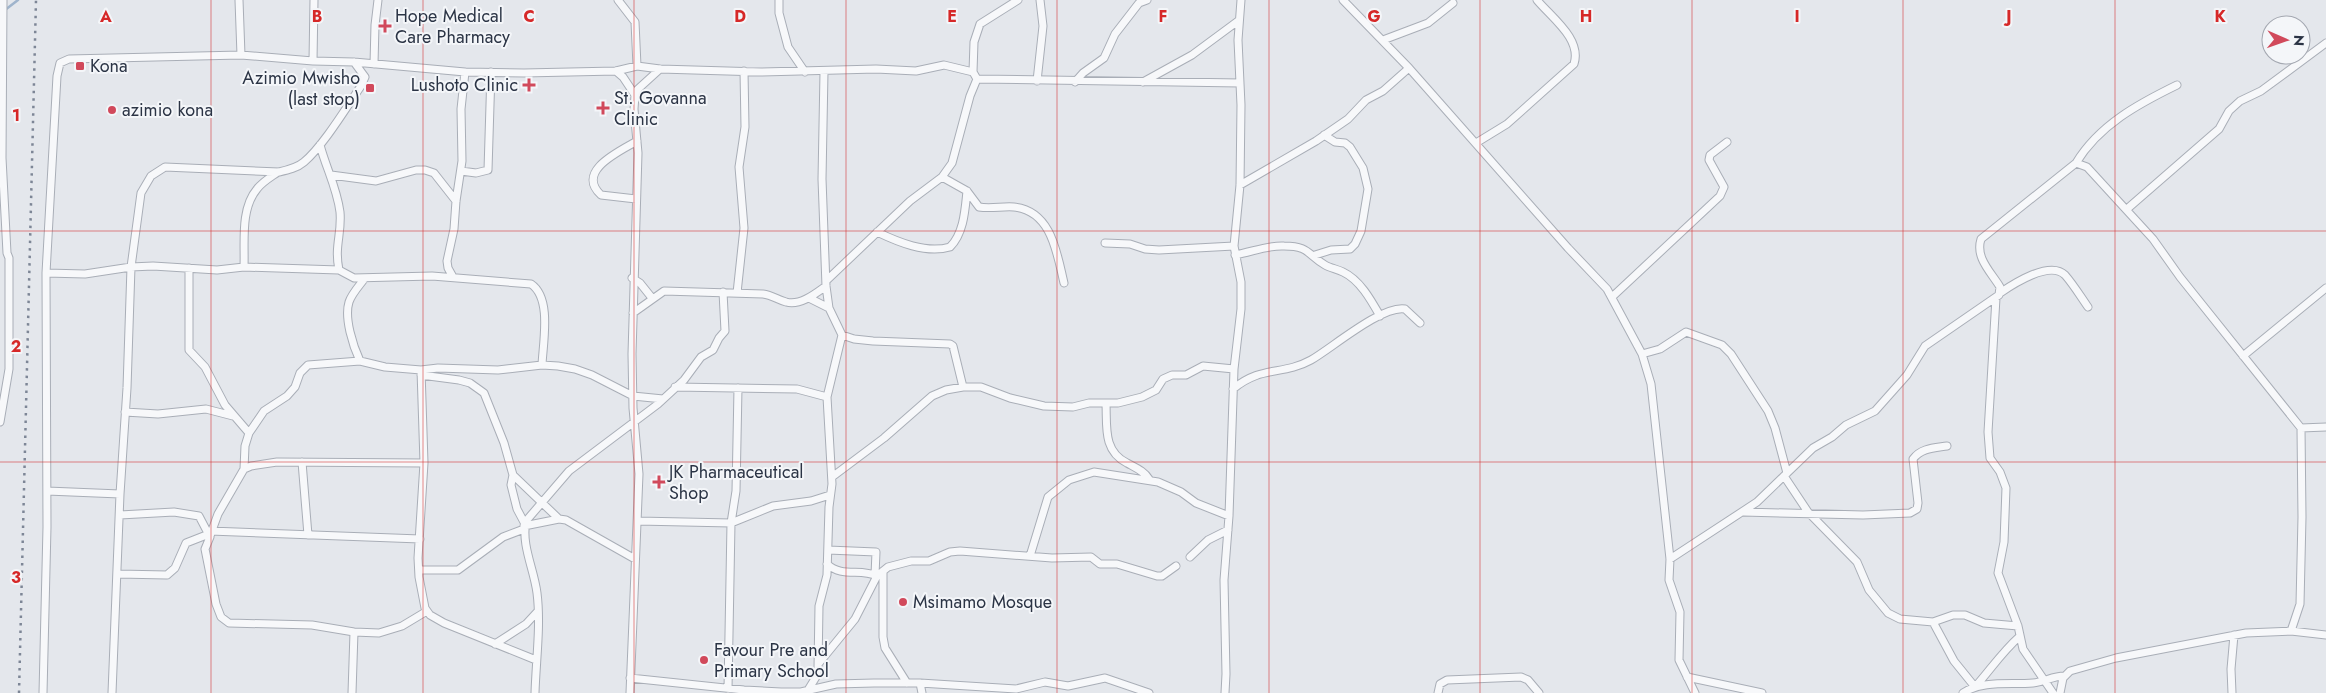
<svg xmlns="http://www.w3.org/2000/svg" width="2326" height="693" viewBox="0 0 2326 693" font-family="Jost,sans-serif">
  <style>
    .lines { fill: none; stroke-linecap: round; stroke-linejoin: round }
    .stream { stroke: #9fb4cc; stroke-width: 2.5 }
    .street-casing { stroke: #a9aeb7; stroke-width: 9 }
    .street { stroke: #f7f8fa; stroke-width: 7 }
    .rail { stroke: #7d8696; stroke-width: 2.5; stroke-dasharray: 2.5 5; stroke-linecap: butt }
    .grid { fill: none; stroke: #d62828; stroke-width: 1; stroke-opacity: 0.55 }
    .poi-dot { fill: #d1495b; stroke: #f4f6f9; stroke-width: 2 }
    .labels { text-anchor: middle; stroke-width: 4; stroke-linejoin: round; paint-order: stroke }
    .poi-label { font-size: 18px; fill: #2b3445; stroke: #f4f6f9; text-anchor: start }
    .grid-label { font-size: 16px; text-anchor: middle; font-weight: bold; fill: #d62828; stroke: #f4f6f9; stroke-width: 4; stroke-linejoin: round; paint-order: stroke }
  </style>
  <rect width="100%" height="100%" fill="#e4e7ec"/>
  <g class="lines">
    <path class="stream" d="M 5,10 L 18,0"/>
    <defs>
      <path id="street" d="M 239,0 L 241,55
        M 618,0 L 635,22 L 637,66
        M 779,0 L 779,13 L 788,47 L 805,72
        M 1343,0 L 1409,68 L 1568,248 L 1607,289 L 1642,354 L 1651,384 L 1670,559 L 1669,580 L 1680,612 L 1679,660 L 1695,693
        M 1383,40 L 1428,23 L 1453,3
        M 313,61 L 314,0
        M 374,64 L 375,25 L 378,0
        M 616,71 L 623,77 L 635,95
        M 973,72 L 974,42 L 980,24 L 1018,0
        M 1037,81 L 1043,26 L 1040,0
        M 1075,82 L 1083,73 L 1104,58 L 1115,34 L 1139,3 L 1147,0
        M 1143,82 L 1192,55 L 1238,21
        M 1476,143 L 1507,124 L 1574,64 C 1582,39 1552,18 1537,0
        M 320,145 C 326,168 337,188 340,212 C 342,234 334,246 339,270 L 354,278 L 432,276 L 531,284 C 552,298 543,342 542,365
        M 2076,163 C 2099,125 2138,104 2177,85
        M 461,171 L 476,173 L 488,170 L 491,72
        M 331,175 L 376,181 L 416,170 L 425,170 L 434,173 L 456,201
        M 942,177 L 967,191 L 979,207 C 991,209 1003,206 1014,207 C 1052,211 1057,254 1064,283
        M 1240,185 L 1316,141 L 1348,119 L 1366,100 L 1383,91 L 1409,68
        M 636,199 L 601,195 C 575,171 620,151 637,141
        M 2127,209 L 2219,129 L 2229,111 L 2240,101 L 2261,91 L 2326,43
        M 877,232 C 898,242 926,254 950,247 C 964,233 965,210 967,191
        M 1105,243 L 1130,244 L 1145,249 L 1159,250 L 1234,246
        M 1235,255 C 1252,252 1268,245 1284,246 C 1309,246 1307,254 1325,265 C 1330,268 1337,269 1343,272 C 1360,280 1371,300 1380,316
        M 1315,255 L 1331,250 L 1350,249 L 1355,244 L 1361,231 L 1368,189 L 1363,168 L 1350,147 L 1345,143 L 1335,142 L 1324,135
        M 244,267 C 245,243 240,209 257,189 C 262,182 271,177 278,172
        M 189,268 L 189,350 L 205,367 L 225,405 L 249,433
        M 46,273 L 85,274 L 131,267 L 153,266 L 217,270 L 244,267 L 339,270
        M 453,277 L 448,268 L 447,261 L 454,229 L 456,201 L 462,161 L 461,109 L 465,72
        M 365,278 C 360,285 352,293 349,302 C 344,318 353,346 360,361 L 385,367 L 421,370 L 438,368 L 498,370 L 542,365 L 558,366 L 575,369 L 592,375 L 633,396 L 663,399
        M 632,278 L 640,283 L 652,298
        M 827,280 L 910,201 L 942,177 L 952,163 L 970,96 L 977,79
        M 737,293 L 744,228 L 739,167 L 745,127 L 744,71
        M 2000,293 C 2013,284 2050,260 2065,275 C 2073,284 2081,297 2088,307
        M 1612,297 L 1720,196 L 1724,187 L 1709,160 L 1710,155 L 1727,142
        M 809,298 L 829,308
        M 1996,298 L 1988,432 L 1990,458 L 2000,472 L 2006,488 L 2004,542 L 1998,573 L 2018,626 L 2023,649 L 2053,693
        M 633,313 L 664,291 L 763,294 C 772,295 778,300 786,302 C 800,306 815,294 826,286
        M 842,335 L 854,339 L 873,341 L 950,344 L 953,346 L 963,387
        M 1642,354 L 1660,349 L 1686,332 L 1722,345 L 1731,354 L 1768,411 L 1775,428 L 1787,473
        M 2243,356 L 2326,288
        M 421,370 L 424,463 L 418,558 L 419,577 L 425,608 L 430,615 L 444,623 L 536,660
        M 421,375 L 459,380 L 470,383 L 484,393 L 504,443 L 513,475 L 511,485 L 517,509 L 525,524
        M 675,387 L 797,389 L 827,397
        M 1233,389 C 1262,365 1282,376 1311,360 C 1332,348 1382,305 1405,309 L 1420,323
        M 1106,404 C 1107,427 1103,451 1127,463 C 1136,468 1144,471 1149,479
        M 125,412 L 158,414 L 206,409 L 233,416
        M 0,422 L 9,369 L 9,258 L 7,253 L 2,158 L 3,0
        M 2301,428 L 2326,427
        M 302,462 L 308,535
        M 244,469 L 251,466 L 277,462 L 424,463
        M 513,475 L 559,519
        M 1784,476 L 1808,512 L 1857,562 L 1869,590 L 1888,613 L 1900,619 L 1933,622 L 1953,615 L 1965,615 L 1984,623 L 2018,626
        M 832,477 L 884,438 L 932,396 L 946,390 L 963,387 L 981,387 L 1010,398 L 1044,406 L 1073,407 L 1089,403 L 1118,403 L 1142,397 L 1156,390 L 1163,379 L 1172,375 L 1186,375 L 1203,366 L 1234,369
        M 47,491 L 120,494
        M 1743,512 L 1863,515 L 1910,513 L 1917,509 L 1918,503 L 1913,459 C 1921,448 1934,448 1947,446
        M 120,515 L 174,512 L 199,516 L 210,537 L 205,549 L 216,604 L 221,617 L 229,623 L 312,625 L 354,632 L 379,633 L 402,626 L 427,611
        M 638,521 L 731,523 L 773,506 L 811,501 L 830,495
        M 524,526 L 559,519 L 566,520 L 635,559
        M 210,531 L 420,539
        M 210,536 L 218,514 L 244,469 L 245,446 L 249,433 L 264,411 L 287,396 L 295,387 L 300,373 L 308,365 L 360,361
        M 828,550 L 876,552 L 875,575
        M 1030,556 L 1048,497 L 1069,480 L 1094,472 L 1158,482 L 1181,492 L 1196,503 L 1229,516
        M 1190,557 L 1208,540 L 1228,530
        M 1670,559 L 1757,502 L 1813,448 L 1832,437 L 1846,425 L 1875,411 L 1907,375 L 1925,346 L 1999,295 L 2000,287 C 1991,272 1975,258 1981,239 L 2076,163 L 2087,167 L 2153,239 L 2180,277 L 2301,428 L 2302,517 L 2300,604 L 2291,631
        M 827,564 C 842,578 860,568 877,576
        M 419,570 L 458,570 L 503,537 L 524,529
        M 883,571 L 883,637 L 885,648 L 907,683
        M 118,574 L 167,575 L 175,568 L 186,543 L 209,534
        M 1933,622 L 1954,661 L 1975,687 C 1991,669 2002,652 2020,636
        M 495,644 L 526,624 L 538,611
        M 819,663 L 855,619 L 877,576 L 888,567 L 911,561 L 929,561 L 950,552 L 960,551 L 1052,558 L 1091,557 L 1100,564 L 1117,564 L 1157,576 L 1162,576 L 1176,566
        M 1687,677 L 1762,693
        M 630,678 L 744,690 L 781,692 L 801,692 L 836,684 L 874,683 L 920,683 L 1016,689 L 1045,682 L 1068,686 L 1105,678 L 1149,693
        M 920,683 L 922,693
        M 728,689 L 731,523 L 736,491 L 738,388
        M 808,690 L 816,677 L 818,668 L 819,606 L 827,575 L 829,507 L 832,484 L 827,397 L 842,335 L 829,308 L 826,286 L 822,179 L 824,72
        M 43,693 L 47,527 L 46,273 L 57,76 L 60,63 L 69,59 L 241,55 L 313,61 L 354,62 L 465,72 L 524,73 L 616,71 L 637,66 L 660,69 L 761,72 L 876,69 L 916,71 L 944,65 L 973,72 L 977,79 L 1240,83
        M 112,693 L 120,494 L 127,388 L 131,267 L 141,193 L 151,176 L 165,167 L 279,172 C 288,170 297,168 304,162 C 323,146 346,108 361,86 L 365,77 L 354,62
        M 352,693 L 354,632
        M 535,693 C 536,660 541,625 537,593 C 534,569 521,545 526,521 L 569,471 L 658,404 L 684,380 L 701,357 L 713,350 L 719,338 L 725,331 L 723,292
        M 630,693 L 639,474 L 633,408 L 632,354 L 638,153 L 634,109 L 635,95 L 638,89 L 660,69
        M 1225,693 L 1226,674 L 1224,580 L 1229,516 L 1234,369 L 1241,309 L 1241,282 L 1234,246 L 1240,185 L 1241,105 L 1238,40 L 1241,0
        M 1438,693 L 1440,684 L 1447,680 L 1521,677 L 1528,680 L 1539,693
        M 1963,693 C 1983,680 2010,685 2033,683 C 2044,682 2053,676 2064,676
        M 2060,693 L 2063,678 L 2070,671 L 2116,658 L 2246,633 L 2291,631 L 2326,635
        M 2232,693 L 2231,669 L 2234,635"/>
    </defs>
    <use href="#street" class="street-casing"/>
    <use href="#street" class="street"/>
    <path class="rail" d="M 19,693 L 36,0"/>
  </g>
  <path class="grid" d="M 211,0 L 211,693M 423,0 L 423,693M 634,0 L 634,693M 846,0 L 846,693M 1057,0 L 1057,693M 1269,0 L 1269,693M 1480,0 L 1480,693M 1692,0 L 1692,693M 1903,0 L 1903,693M 2115,0 L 2115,693M 0,231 L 2326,231M 0,462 L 2326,462"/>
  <g class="poi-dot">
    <path d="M382.5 18.5h5v5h5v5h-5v5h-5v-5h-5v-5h5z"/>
    <rect x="75" y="61" width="10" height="10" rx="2.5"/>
    <path d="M526.5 77.5h5v5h5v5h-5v5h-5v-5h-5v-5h5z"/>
    <rect x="365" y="83" width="10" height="10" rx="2.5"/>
    <path d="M600.5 100.5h5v5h5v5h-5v5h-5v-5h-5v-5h5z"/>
    <circle cx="112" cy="110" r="5"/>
    <path d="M656.5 474.5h5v5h5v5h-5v5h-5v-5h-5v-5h5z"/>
    <circle cx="903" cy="602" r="5"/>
    <circle cx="704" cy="660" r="5"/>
  </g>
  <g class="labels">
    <g class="poi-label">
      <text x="395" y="22">Hope Medical<tspan x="395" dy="21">Care Pharmacy</tspan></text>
      <text x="90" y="72">Kona</text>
      <text x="360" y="84" text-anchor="end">Azimio Mwisho<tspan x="360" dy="21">(last stop)</tspan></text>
      <text x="518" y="91" text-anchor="end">Lushoto Clinic</text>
      <text x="614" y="104">St. Govanna<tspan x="614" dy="21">Clinic</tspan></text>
      <text x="122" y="116">azimio kona</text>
      <text x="669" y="478">JK Pharmaceutical<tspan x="669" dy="21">Shop</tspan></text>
      <text x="913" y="608">Msimamo Mosque</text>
      <text x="714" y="656">Favour Pre and<tspan x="714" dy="21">Primary School</tspan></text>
    </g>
  </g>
  <g class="grid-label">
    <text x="106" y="22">A</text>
    <text x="317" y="22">B</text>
    <text x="529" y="22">C</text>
    <text x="740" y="22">D</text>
    <text x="952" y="22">E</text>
    <text x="1163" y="22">F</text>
    <text x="1374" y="22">G</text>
    <text x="1586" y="22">H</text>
    <text x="1797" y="22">I</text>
    <text x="2009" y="22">J</text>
    <text x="2220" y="22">K</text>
    <text x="16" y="121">1</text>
    <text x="16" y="352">2</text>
    <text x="16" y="583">3</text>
  </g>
  <g transform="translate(2286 40) rotate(92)"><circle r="24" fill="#f4f6f9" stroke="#a4a8b1"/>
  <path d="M0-4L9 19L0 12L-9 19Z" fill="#d1495b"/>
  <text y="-8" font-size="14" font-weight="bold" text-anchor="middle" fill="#2b3445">N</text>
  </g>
</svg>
